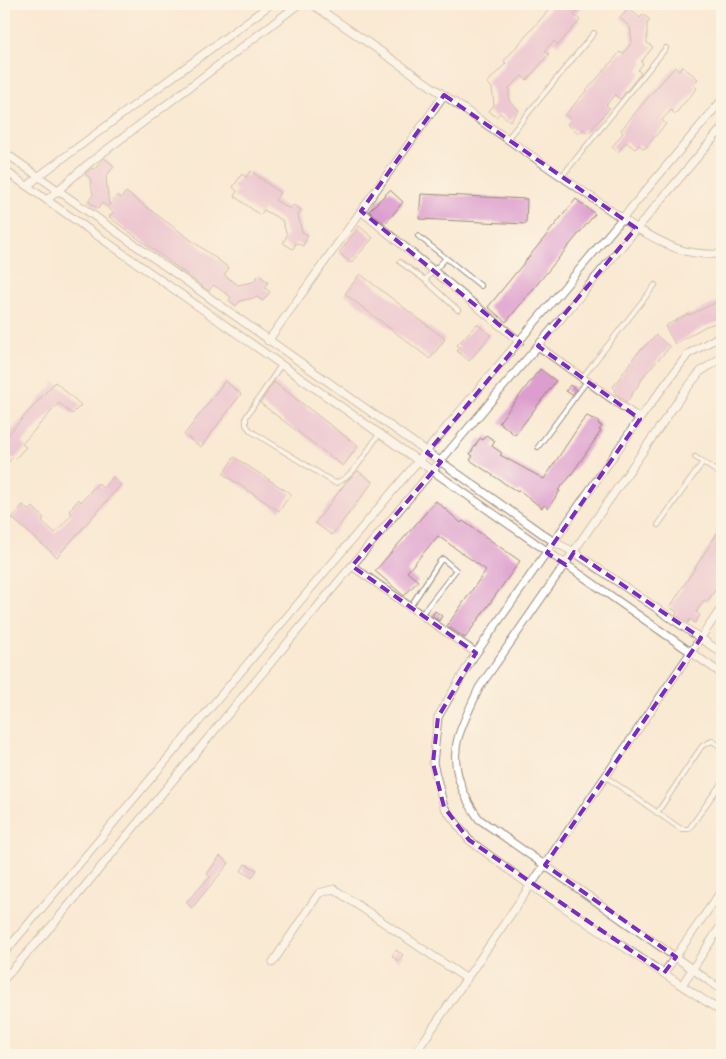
<svg xmlns="http://www.w3.org/2000/svg" width="726" height="1059" viewBox="0 0 726 1059" font-family="Dekko,sans-serif">
  <style>
    .building { fill: #dd9ecf }
    .lines { fill: none; stroke-linecap: round; stroke-linejoin: round }
    .lane-casing { stroke: #9a8a79; stroke-width: 6 }
    .street-casing { stroke: #9a8a79; stroke-width: 9 }
    .lane { stroke: #fff; stroke-width: 4 }
    .street { stroke: #fff; stroke-width: 7 }
    .marked { fill: none; stroke: #7b2cbf; stroke-width: 4; stroke-dasharray: 10 6; stroke-linejoin: round }
  </style>
  <rect width="100%" height="100%" fill="#fcf5e5"/>
  <filter id="ink" filterUnits="userSpaceOnUse"><feTurbulence type="fractalNoise" baseFrequency=".02" numOctaves="2"/><feDisplacementMap in="SourceGraphic" scale="10" xChannelSelector="R" yChannelSelector="G"/><feConvolveMatrix kernelMatrix="1 2 1 2 8 2 1 2 1" color-interpolation-filters="sRGB"/></filter>
  <filter id="wash" filterUnits="userSpaceOnUse"><feTurbulence type="fractalNoise" baseFrequency=".0096" numOctaves="4" result="noise"/><feDisplacementMap in="SourceGraphic" scale="20" xChannelSelector="R" yChannelSelector="G"/><feGaussianBlur stdDeviation="1.12" result="paint"/><feColorMatrix in="noise" values="0 0 0 0 0 0 0 0 0 0 0 0 0 0 0 0 0 1.4 0 .05"/><feComposite in="paint" operator="in"/></filter>
  <g filter="url(#wash)">
    <rect width="100%" height="100%" fill="#f9ead4"/>
    <g id="blocks">
      <path class="building" d="M 554,4 L 584,4 L 574,15 L 580,20 L 558,45 L 554,41 L 545,51 L 549,54 L 527,80 L 522,76 L 509,88 L 509,101 L 519,110 L 510,121 L 500,113 L 496,117 L 489,111 L 494,105 L 492,88 L 487,83 L 506,63 L 504,61 Z
        M 629,8 L 640,18 L 643,14 L 650,20 L 647,24 L 647,43 L 653,47 L 641,62 L 643,64 L 638,70 L 641,73 L 620,99 L 615,95 L 606,105 L 610,108 L 588,133 L 583,129 L 579,134 L 567,124 L 571,120 L 565,115 L 620,52 L 623,54 L 632,42 L 630,27 L 620,18 Z
        M 682,66 L 698,79 L 693,85 L 697,88 L 675,114 L 671,110 L 662,120 L 666,124 L 644,149 L 639,145 L 635,149 L 626,142 L 618,152 L 612,147 L 623,133 L 621,130 L 644,102 L 675,67 L 679,70 Z
        M 104,158 L 114,166 L 106,177 L 109,206 L 117,195 L 121,198 L 126,192 L 229,268 L 224,275 L 238,285 L 253,282 L 259,275 L 268,282 L 265,288 L 270,292 L 263,301 L 257,297 L 240,301 L 236,306 L 229,300 L 231,297 L 218,288 L 213,285 L 209,291 L 109,217 L 113,212 L 102,203 L 98,209 L 88,201 L 93,195 L 90,178 L 85,174 L 92,168 L 95,169 Z
        M 251,171 L 280,193 L 275,200 L 290,209 L 293,205 L 301,210 L 298,215 L 302,232 L 308,235 L 303,246 L 296,243 L 293,249 L 283,243 L 287,235 L 282,220 L 264,210 L 260,215 L 234,196 L 237,191 L 233,187 L 242,174 L 246,177 Z
        M 390,190 L 403,202 L 385,224 L 369,211 Z
        M 421,194 L 527,199 L 526,224 L 419,219 Z
        M 576,199 L 595,214 L 506,322 L 488,307 Z
        M 359,226 L 373,238 L 351,263 L 339,253 Z
        M 360,274 L 445,339 L 430,359 L 345,294 Z
        M 722,300 L 722,321 L 706,326 L 675,344 L 665,326 L 688,314 L 689,315 Z
        M 477,324 L 491,335 L 469,361 L 457,351 L 460,348 L 457,345 Z
        M 656,335 L 670,347 L 646,373 L 627,402 L 614,393 L 616,390 L 613,387 L 635,356 Z
        M 540,369 L 556,381 L 515,435 L 499,422 Z
        M 225,381 L 241,394 L 201,447 L 184,435 Z
        M 55,382 L 81,405 L 72,414 L 59,403 L 22,444 L 26,447 L 15,459 L 13,457 L 4,467 L 4,439 Z
        M 274,382 L 358,446 L 343,466 L 260,403 Z
        M 570,385 L 576,390 L 572,395 L 566,391 Z
        M 587,416 L 599,422 L 598,424 L 602,426 L 599,430 L 601,431 L 569,478 L 558,490 L 560,491 L 548,508 L 544,505 L 542,508 L 519,490 L 518,492 L 507,485 L 470,460 L 473,456 L 470,454 L 480,438 L 483,440 L 486,435 L 495,441 L 492,446 L 502,453 L 500,455 L 544,479 L 581,423 Z
        M 234,457 L 291,494 L 279,511 L 223,474 Z
        M 358,471 L 373,482 L 332,535 L 315,523 L 347,481 Z
        M 113,477 L 121,485 L 57,557 L 12,518 L 23,505 L 29,511 L 33,507 L 44,518 L 42,521 L 55,533 L 72,514 L 69,511 L 79,499 L 81,502 L 98,483 L 103,488 Z
        M 436,501 L 461,523 L 463,521 L 520,561 L 465,638 L 447,626 L 486,570 L 438,536 L 407,572 L 418,581 L 404,596 L 375,571 Z
        M 718,532 L 722,535 L 722,580 L 707,602 L 704,600 L 696,612 L 700,615 L 695,623 L 690,619 L 688,623 L 676,615 L 677,612 L 670,607 Z
        M 435,611 L 442,616 L 439,621 L 432,616 Z
        M 220,856 L 229,863 L 192,908 L 186,902 L 210,877 L 207,874 Z
        M 245,864 L 257,870 L 252,878 L 241,871 Z
        M 396,950 L 403,955 L 398,961 L 392,956 Z"/>
    </g>
  </g>
  <g filter="url(#ink)">
    <use href="#blocks" fill-opacity="0" stroke="#9a8a79" stroke-width="1"/>
    <g class="lines">
      <defs>
        <path id="lane" d="M 507,139 L 594,33
          M 562,176 L 666,48
          M 418,236 L 446,258
          M 400,262 L 425,280 L 446,258 L 481,286
          M 425,280 L 458,310
          M 281,365 L 246,417 L 246,425 L 251,431 L 335,483 C 354,478 368,449 379,434
          M 582,378 L 655,285
          M 538,447 L 587,381
          M 695,457 L 722,475
          M 658,525 L 703,462
          M 410,607 L 440,561 L 443,559 L 456,570 L 421,615
          M 606,777 L 681,829 L 689,829 L 722,782
          M 657,813 L 702,746 L 712,741 L 720,746 L 722,752"/>
        <path id="street" d="M 312,4 L 636,228 C 669,246 683,256 722,254
          M 4,152 L 554,542 L 574,552 L 722,653
          M 4,170 L 722,674
          M 28,186 L 39,176 L 271,4
          M 47,200 L 88,164 L 299,4
          M 361,211 L 520,342
          M 722,335 L 688,354 L 635,425 L 470,662 L 438,717 L 433,763 L 444,807 L 469,840 L 524,881 L 722,1012
          M 268,341 L 444,95
          M 538,346 L 640,419
          M 722,357 L 700,372 L 684,392 L 479,688 C 472,704 463,721 458,738 C 450,766 463,797 479,819 L 722,990
          M 352,566 L 476,653
          M 4,953 L 722,100
          M 273,962 L 319,893 L 334,889 L 467,979
          M 664,973 L 722,890
          M 4,979 L 55,922 L 339,581 L 722,128
          M 682,985 L 722,924
          M 414,1055 L 722,607"/>
      </defs>
      <use href="#lane" class="lane-casing"/>
      <use href="#street" class="street-casing"/>
      <use href="#lane" class="lane"/>
      <use href="#street" class="street"/>
    </g>
  </g>
  <path d="M0 0H726V1059H0ZM 444,95 L 636,228 L 538,346 L 640,419 L 547,553 L 566,565 L 574,552 L 701,638 L 545,865 L 676,957 L 664,973 L 469,840 L 444,807 L 433,763 L 438,717 L 476,653 L 352,566 L 441,462 L 427,453 L 520,342 L 361,211 Z" fill="#f9ead4" fill-opacity=".55" fill-rule="evenodd"/>
  <path class="marked" d="M 444,95 L 636,228 L 538,346 L 640,419 L 547,553 L 566,565 L 574,552 L 701,638 L 545,865 L 676,957 L 664,973 L 469,840 L 444,807 L 433,763 L 438,717 L 476,653 L 352,566 L 441,462 L 427,453 L 520,342 L 361,211 Z"/>
  <rect width="726" height="1059" fill="none" stroke="#fcf5e5" stroke-width="20"/>
</svg>
